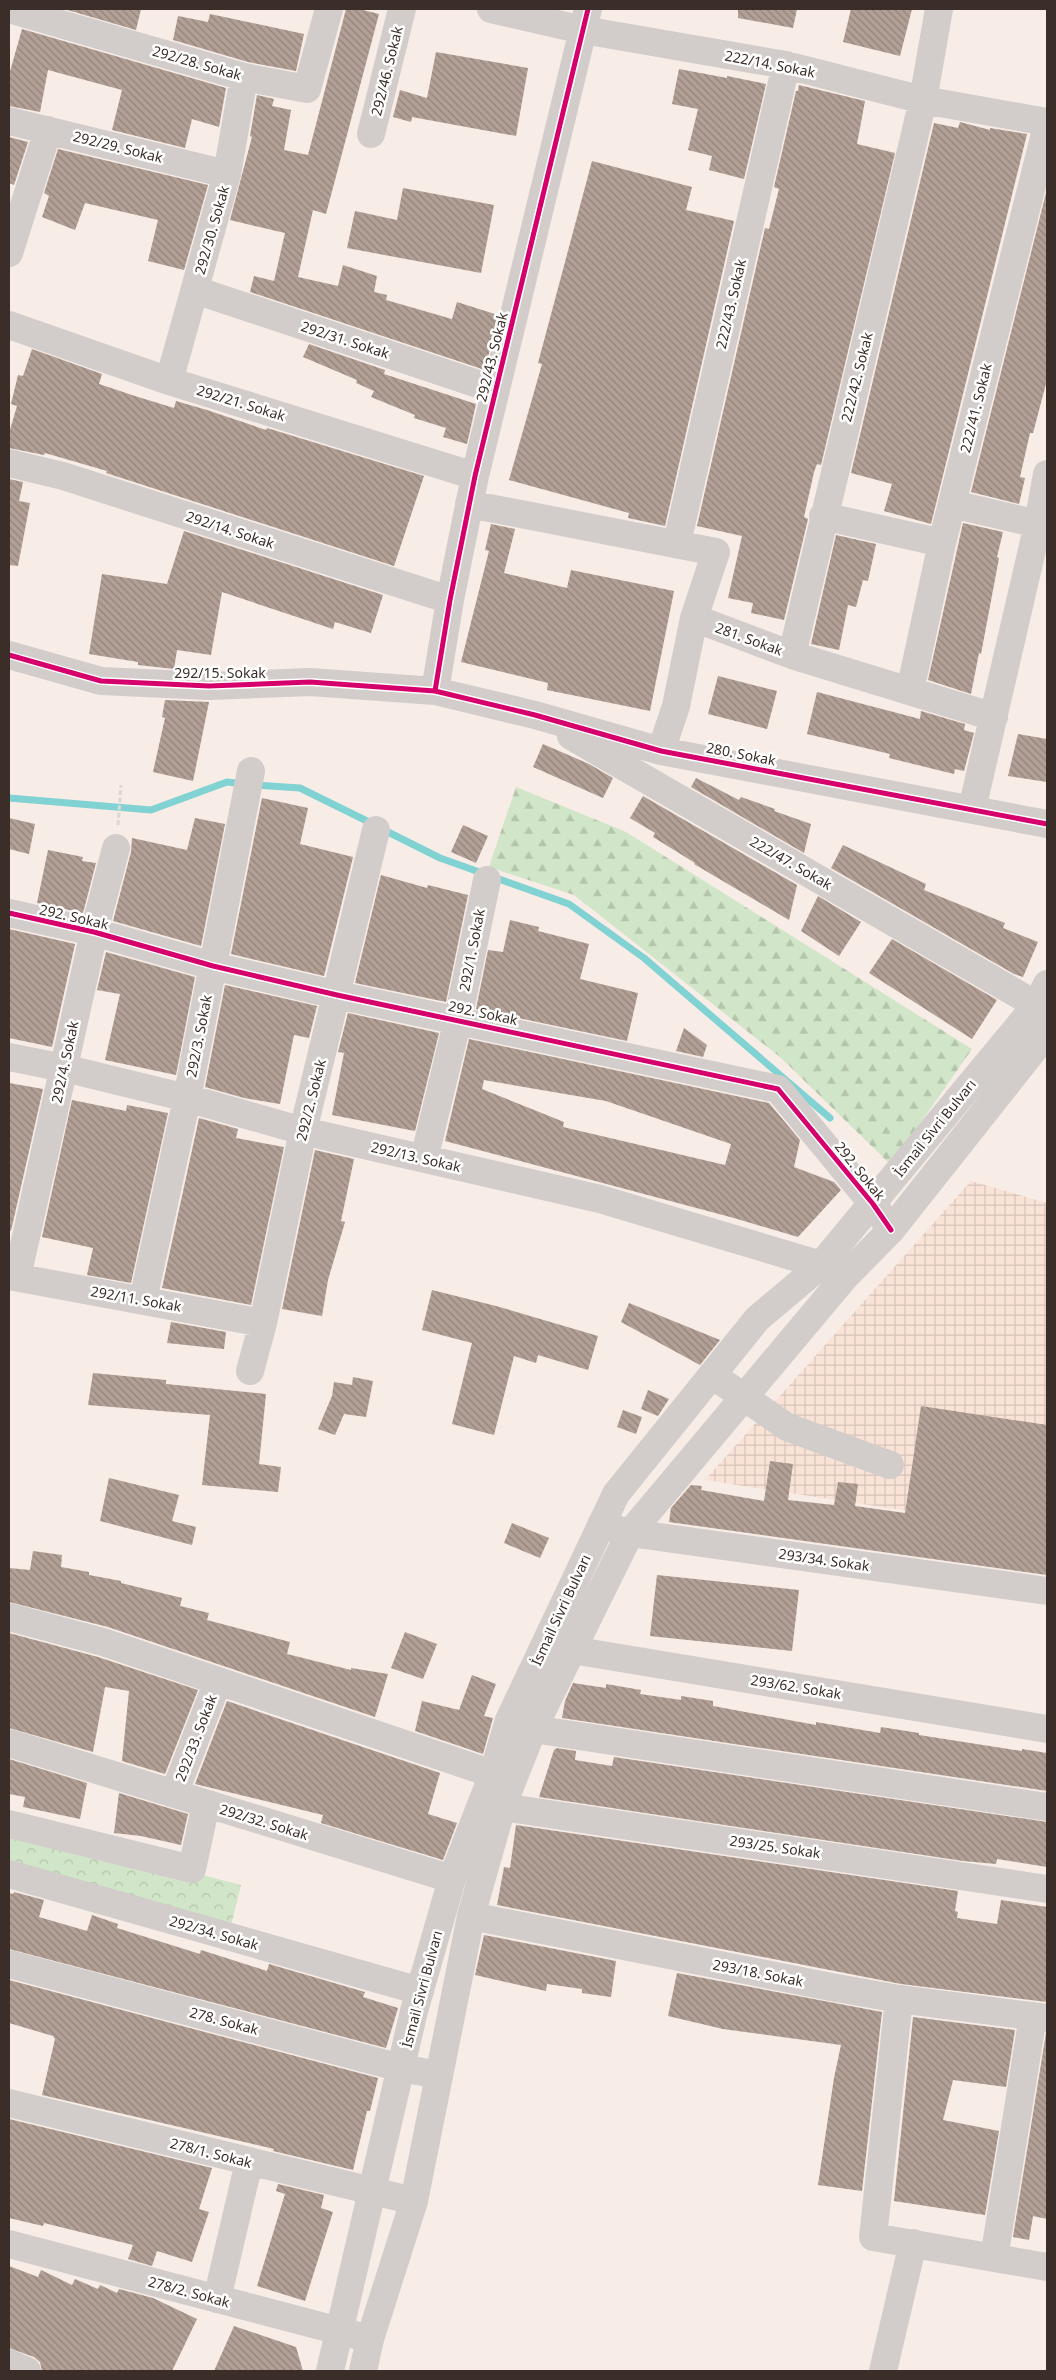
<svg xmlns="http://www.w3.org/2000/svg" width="1056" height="2380" viewBox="0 0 1056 2380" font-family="'Noto Sans',sans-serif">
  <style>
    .industrial { fill: url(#industrial-grid) }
    .forest { fill: url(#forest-firs) }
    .park { fill: url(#park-crowns) }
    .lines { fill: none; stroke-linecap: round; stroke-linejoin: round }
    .stream { stroke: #81d2d2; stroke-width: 7 }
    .building { fill: url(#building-back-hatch); fill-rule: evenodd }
    .path { stroke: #dbd7d5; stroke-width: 3; stroke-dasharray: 5 2.5; stroke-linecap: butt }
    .minor { stroke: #d2cdcb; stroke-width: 28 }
    .major { stroke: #d2cdcb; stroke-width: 28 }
    .cycleway-casing { stroke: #fff; stroke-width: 8 }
    .cycleway { stroke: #d6006c; stroke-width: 5 }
    .labels { text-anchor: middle; stroke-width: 5; stroke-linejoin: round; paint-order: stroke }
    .street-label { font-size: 14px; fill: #3b2e28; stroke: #fff }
  </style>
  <defs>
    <pattern id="industrial-grid" width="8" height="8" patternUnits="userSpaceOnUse" patternTransform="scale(1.25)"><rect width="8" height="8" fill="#f9e3d7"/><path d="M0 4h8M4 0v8" fill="none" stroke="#d6c3b9"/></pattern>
    <pattern id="forest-firs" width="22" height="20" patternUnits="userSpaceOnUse" patternTransform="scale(1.25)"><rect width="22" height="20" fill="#d1e5c8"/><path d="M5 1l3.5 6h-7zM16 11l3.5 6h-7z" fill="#b4c5ac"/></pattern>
    <pattern id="park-crowns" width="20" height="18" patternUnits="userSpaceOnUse" patternTransform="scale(1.25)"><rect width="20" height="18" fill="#d1e5c8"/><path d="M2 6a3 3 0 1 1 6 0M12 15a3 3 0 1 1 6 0" fill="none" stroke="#b4c5ac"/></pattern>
    <pattern id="building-back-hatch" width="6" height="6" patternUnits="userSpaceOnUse" patternTransform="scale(1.25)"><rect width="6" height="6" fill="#b2a096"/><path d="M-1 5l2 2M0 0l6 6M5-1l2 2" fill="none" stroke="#92837a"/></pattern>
  </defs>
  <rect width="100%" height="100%" fill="#f7ece6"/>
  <path class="industrial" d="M 971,1181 L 1047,1203 L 1047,1532 L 705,1480 Z"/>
  <path class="forest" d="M 516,787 L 626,832 L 972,1049 L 891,1165 L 780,1057 L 574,895 L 489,867 Z"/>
  <path class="park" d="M 9,1825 L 241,1885 L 230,1930 L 9,1872 Z"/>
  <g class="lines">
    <path class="stream" d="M 255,785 L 300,788 L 373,824
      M 9,798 L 151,810 L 227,782 L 244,784
      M 382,829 L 440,858 L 569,904 L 644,958 L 830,1118"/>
  </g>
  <path class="building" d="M 64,9 L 141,9 L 136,30 Z
    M 346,9 L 359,9 L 379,14 L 326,214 L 313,210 L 298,277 L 338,286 L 343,265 L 377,276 L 374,292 L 387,295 L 386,300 L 452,319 L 457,302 L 498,315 L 485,370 L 250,292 L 254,276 L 274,281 L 285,233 L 230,220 L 252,137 L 250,136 L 257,95 L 274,99 L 272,106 L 291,110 L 284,150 L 308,155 Z
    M 738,9 L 797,9 L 793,28 L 738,18 Z
    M 851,9 L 912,9 L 900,56 L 843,42 Z
    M 210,14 L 304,34 L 296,71 L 248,62 L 173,40 L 178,16 L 208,22 Z
    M 22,29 L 226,88 L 219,127 L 192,119 L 185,148 L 112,130 L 122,90 L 48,70 L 40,112 L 9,106 L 9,75 Z
    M 436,52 L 528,68 L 516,136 L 412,117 L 411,122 L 393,117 L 400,90 L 427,98 Z
    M 679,69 L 727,78 L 727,76 L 766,84 L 744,179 L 709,170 L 712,156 L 688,150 L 698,109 L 672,104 Z
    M 799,85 L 865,101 L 857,144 L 895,153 L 821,465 L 817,464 L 814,472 L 804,517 L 808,519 L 784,620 L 751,613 L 753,603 L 728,598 L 742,536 L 697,526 L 765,228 L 769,229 L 779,189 L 774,187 L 796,91 L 798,91 Z
    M 960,122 L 990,130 L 990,128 L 1027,134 L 931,524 L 884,511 L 892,484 L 851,473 L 934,123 L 958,128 Z
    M 9,137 L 28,142 L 14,185 L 9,183 Z
    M 58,149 L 208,185 L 184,270 L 148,261 L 158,220 L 85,203 L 75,230 L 42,217 L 49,196 L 44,193 Z
    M 592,161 L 692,187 L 686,210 L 734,221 L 665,526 L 628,518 L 629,513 L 509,480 L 542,364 L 538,363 Z
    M 403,188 L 494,205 L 481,273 L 347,248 L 355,211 L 397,220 Z
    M 1047,189 L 1047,380 L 1033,433 L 1030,433 L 1020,477 L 1025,478 L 1019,504 L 971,492 Z
    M 309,344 L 385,370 L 384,374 L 476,404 L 467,444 L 443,437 L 446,428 L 414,418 L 415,415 L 371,397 L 374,391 L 356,383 L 357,380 L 303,357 Z
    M 32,349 L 102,374 L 99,384 L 135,396 L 174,408 L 176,401 L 207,410 L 266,430 L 267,428 L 424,476 L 394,566 L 106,473 L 107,471 L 45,453 L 44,455 L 9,448 L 9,433 L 17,406 L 11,404 L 18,375 L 23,376 Z
    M 9,479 L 23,482 L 19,501 L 30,503 L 18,566 L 9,565 Z
    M 963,523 L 1003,532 L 997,557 L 999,558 L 981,654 L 979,653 L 971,694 L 928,680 Z
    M 491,524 L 515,529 L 504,573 L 567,588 L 571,570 L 674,591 L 650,711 L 547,690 L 548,683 L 461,662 L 489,551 L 485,550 Z
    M 184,531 L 383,595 L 371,633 L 335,622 L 333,629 L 222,592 L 211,655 L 177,650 L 174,669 L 138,665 L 138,662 L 89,654 L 102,574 L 167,584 Z
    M 836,535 L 876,544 L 868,581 L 863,580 L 856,607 L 848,605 L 839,650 L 811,644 Z
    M 718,676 L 777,691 L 767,729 L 708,714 Z
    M 817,692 L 920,719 L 921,711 L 965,724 L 964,730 L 974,733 L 964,771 L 955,769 L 954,774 L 889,758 L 890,754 L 807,734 Z
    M 165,700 L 209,702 L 193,781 L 153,772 L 165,718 L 162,717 Z
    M 1018,734 L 1047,739 L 1047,782 L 1008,776 Z
    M 543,744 L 589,764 L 613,778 L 603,798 L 533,767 Z
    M 696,778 L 739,800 L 741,797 L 775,809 L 774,811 L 811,824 L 804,853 L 691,787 Z
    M 643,796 L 797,885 L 789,920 L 694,864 L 695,863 L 653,837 L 655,833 L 630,818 Z
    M 262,798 L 308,808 L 300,844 L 353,857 L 324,976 L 231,954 Z
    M 9,818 L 35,824 L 29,854 L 9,849 Z
    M 195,818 L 225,824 L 201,946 L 113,921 L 131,852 L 132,838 L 187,850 Z
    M 463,825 L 488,836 L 476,863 L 451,852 Z
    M 843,845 L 926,884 L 924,890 L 1005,923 L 1003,928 L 1038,942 L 1023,977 L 1014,974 L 831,868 Z
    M 48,850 L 83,857 L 82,861 L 96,863 L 83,913 L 37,903 Z
    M 381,875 L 427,888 L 428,885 L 468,895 L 446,1002 L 355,983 Z
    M 818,896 L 861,922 L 839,956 L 801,931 Z
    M 510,920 L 539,927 L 538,931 L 589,944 L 580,979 L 638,993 L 627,1041 L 476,1009 L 488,950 L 503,952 Z
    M 9,929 L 75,944 L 52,1047 L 9,1038 Z
    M 892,939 L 997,1000 L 972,1039 L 869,973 Z
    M 106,952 L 195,977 L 176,1075 L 105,1060 L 120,994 L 97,990 Z
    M 225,985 L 317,1006 L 309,1038 L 294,1035 L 280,1104 L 244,1098 L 205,1087 Z
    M 348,1013 L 439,1033 L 415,1131 L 332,1115 L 344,1053 L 338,1052 Z
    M 684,1028 L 707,1045 L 703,1057 L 676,1051 Z
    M 469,1039 L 769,1103 L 800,1140 L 794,1167 L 834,1182 L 841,1190 L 798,1237 L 734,1218 L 445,1141 ZM 484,1080 L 606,1101 L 731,1144 L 725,1165 L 563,1127 L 564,1122 L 482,1089 Z
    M 9,1083 L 43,1089 L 11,1231 L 9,1230 Z
    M 72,1100 L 126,1111 L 127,1105 L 168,1113 L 131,1283 L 87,1275 L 93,1248 L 42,1237 Z
    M 199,1118 L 238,1129 L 236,1138 L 284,1147 L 251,1305 L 162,1288 Z
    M 315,1150 L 354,1159 L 341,1221 L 345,1222 L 328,1280 L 322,1316 L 282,1309 Z
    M 432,1290 L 496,1306 L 598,1336 L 588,1370 L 538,1355 L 536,1363 L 514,1356 L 494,1435 L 452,1424 L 472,1343 L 422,1330 Z
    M 629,1303 L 720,1340 L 700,1365 L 621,1322 Z
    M 171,1322 L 226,1332 L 224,1349 L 167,1343 Z
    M 93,1373 L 166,1380 L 166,1384 L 266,1394 L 259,1464 L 281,1467 L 278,1492 L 202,1485 L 210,1415 L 88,1405 Z
    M 353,1377 L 373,1381 L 366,1417 L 344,1414 L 335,1435 L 318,1429 L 332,1396 L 334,1382 L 352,1385 Z
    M 648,1390 L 669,1399 L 658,1416 L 641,1409 Z
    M 921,1406 L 1047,1425 L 1047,1575 L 669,1522 L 671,1508 L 691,1485 L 702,1486 L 701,1490 L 764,1501 L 770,1461 L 793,1464 L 788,1500 L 834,1505 L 838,1482 L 858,1484 L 855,1506 L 905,1513 Z
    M 623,1410 L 642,1417 L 636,1434 L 617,1427 Z
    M 109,1478 L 179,1495 L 172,1521 L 196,1527 L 192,1545 L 100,1521 Z
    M 512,1523 L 549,1538 L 540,1558 L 504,1543 Z
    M 33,1551 L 62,1555 L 61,1567 L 89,1572 L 89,1575 L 121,1581 L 121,1583 L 182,1598 L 180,1606 L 209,1613 L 207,1620 L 290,1642 L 287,1654 L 351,1670 L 351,1668 L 388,1674 L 375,1717 L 108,1627 L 9,1602 L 9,1568 L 30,1570 Z
    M 657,1575 L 799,1590 L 792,1651 L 650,1636 Z
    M 405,1632 L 437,1644 L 423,1679 L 391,1668 Z
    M 9,1633 L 98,1657 L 198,1690 L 165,1774 L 122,1761 L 129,1691 L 105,1687 L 93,1752 L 9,1728 Z
    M 472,1675 L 496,1684 L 484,1716 L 493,1718 L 483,1754 L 415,1731 L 422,1701 L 459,1710 Z
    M 573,1683 L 606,1688 L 606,1684 L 641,1690 L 640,1694 L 681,1700 L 681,1696 L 713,1701 L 713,1706 L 816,1725 L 816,1722 L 880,1733 L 881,1727 L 919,1733 L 919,1735 L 1022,1751 L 1022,1749 L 1047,1753 L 1047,1791 L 562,1718 L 565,1701 Z
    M 227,1701 L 440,1773 L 428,1814 L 457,1823 L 443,1860 L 321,1823 L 323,1815 L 195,1784 Z
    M 557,1748 L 576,1751 L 575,1760 L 612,1766 L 614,1757 L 1047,1822 L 1047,1867 L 997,1859 L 996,1864 L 963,1861 L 539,1797 L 554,1750 Z
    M 9,1759 L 87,1783 L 80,1819 L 23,1807 L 25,1797 L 9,1794 Z
    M 119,1793 L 188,1814 L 181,1845 L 141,1836 L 114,1833 Z
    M 516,1825 L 958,1891 L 955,1911 L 958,1912 L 957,1918 L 997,1924 L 1001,1900 L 1047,1907 L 1047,2002 L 901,1984 L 497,1905 L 504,1867 L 510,1868 Z
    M 14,1892 L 44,1900 L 39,1917 L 87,1931 L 92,1915 L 118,1924 L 117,1928 L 200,1954 L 201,1950 L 267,1971 L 269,1964 L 365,1992 L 363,1997 L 398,2008 L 386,2048 L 9,1949 L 9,1893 L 13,1894 Z
    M 484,1935 L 616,1961 L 611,1997 L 582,1993 L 582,1989 L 547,1984 L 546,1991 L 475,1975 Z
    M 677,1973 L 882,2012 L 862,2191 L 818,2185 L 834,2078 L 841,2045 L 723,2029 L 668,2016 Z
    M 9,1980 L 378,2078 L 370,2111 L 367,2111 L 353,2170 L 273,2151 L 274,2149 L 42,2095 L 55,2039 L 53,2036 L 9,2023 Z
    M 913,2017 L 1015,2030 L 1006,2087 L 953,2080 L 943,2120 L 999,2131 L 985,2215 L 894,2201 Z
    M 1046,2033 L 1047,2219 L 1033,2216 L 1029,2240 L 1013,2237 Z
    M 9,2119 L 212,2168 L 199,2209 L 209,2212 L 192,2262 L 157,2251 L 152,2266 L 128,2259 L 133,2245 L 44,2223 L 43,2226 L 9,2218 Z
    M 278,2184 L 324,2195 L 321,2208 L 333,2212 L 305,2301 L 257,2286 L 285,2194 L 276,2191 Z
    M 9,2266 L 38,2277 L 41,2270 L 72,2285 L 75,2279 L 98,2289 L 100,2285 L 117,2293 L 119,2289 L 153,2298 L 197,2319 L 172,2371 L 42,2371 L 40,2362 L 34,2357 L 9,2348 Z
    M 234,2326 L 296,2347 L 303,2371 L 214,2371 Z"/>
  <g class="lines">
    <path class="path" d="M 118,825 L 121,785"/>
    <path class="minor" d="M 9,9 L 244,77 L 307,89 L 329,9
      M 491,9 L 583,30 L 786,65 L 923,100 L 1047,122
      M 9,121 L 227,174
      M 371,134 L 402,9
      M 9,253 L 48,130
      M 195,290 L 496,390
      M 9,325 L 169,381 L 475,476
      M 169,381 L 227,174 L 244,77
      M 9,463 L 63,476 L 450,600
      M 469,504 L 716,552 L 694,618 L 792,655 L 994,717
      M 952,504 L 1038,524 L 1047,474
      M 823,516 L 942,543
      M 677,543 L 786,65
      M 9,655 L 101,681 L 209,686 L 310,682 L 435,691 L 535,715 L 661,751 L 1047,824
      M 792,655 L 923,100 L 939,9
      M 435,691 L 450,600 L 475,476 L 588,9
      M 910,691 L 942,543 L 1047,126
      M 571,736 L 1047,1011
      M 661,751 L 676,706 L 694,618
      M 972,809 L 1038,524 L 1047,527
      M 9,913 L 94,932 L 213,966 L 337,995 L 778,1089 L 873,1204 L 891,1230
      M 9,1057 L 64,1068 L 187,1098 L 303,1131 L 600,1199 L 821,1265
      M 424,1159 L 458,1019 L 487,880
      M 9,1276 L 263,1323
      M 17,1277 L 94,932 L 116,848
      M 143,1300 L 187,1098 L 251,771
      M 250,1371 L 263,1323 L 303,1131 L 376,830
      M 712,1375 L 787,1427 L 890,1465
      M 601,1525 L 630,1533 L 1047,1591
      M 9,1617 L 103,1642 L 493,1774
      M 549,1644 L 572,1650 L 1047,1729
      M 533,1729 L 1047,1807
      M 9,1743 L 452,1879
      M 174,1794 L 218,1681
      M 502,1807 L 1047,1889
      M 9,1824 L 192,1869 L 206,1804
      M 9,1874 L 420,1991
      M 471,1916 L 831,1987 L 899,1999 L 1047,2018
      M 9,1964 L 401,2068 L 439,2075
      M 899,1999 L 873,2237 L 1047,2267
      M 9,2103 L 414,2201
      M 9,2244 L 370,2339
      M 994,2258 L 1033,2016
      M 217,2299 L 249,2162
      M 9,2363 L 27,2371
      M 883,2371 L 913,2243"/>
    <path class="major" d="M 330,2371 L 414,2011 L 452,1879 L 493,1774 L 509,1720 L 616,1494 L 757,1319 L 821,1265 L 1037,1004 L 1047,984
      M 363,2371 L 370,2339 L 414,2201 L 471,1916 L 502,1807 L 533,1729 L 630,1533 L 844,1278 L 891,1230 L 1047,1033"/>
    <defs>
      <path id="cycleway" d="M 9,655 L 101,681 L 209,686 L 310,682 L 435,691 L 535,715 L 661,751 L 1047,824
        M 435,691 L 450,600 L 475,476 L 588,9
        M 9,913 L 94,932 L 213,966 L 337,995 L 778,1089 L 873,1204 L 891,1230"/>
    </defs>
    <use href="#cycleway" class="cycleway-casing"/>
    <use href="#cycleway" class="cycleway"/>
  </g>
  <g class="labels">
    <g class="street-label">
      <text transform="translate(197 63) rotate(16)" y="5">292/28. Sokak</text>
      <text transform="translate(770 64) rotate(11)" y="5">222/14. Sokak</text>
      <text transform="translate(387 71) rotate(-76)" y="5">292/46. Sokak</text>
      <text transform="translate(118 147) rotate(14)" y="5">292/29. Sokak</text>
      <text transform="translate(212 230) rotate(-74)" y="5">292/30. Sokak</text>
      <text transform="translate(731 304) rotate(-77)" y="5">222/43. Sokak</text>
      <text transform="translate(345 340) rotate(18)" y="5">292/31. Sokak</text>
      <text transform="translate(492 357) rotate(-76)" y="5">292/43. Sokak</text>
      <text transform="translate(857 377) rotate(-76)" y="5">222/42. Sokak</text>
      <text transform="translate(241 403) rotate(17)" y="5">292/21. Sokak</text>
      <text transform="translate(976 408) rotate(-76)" y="5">222/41. Sokak</text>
      <text transform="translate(230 530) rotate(18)" y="5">292/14. Sokak</text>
      <text transform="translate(749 639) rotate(20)" y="5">281. Sokak</text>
      <text x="220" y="678">292/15. Sokak</text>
      <text transform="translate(741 754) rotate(11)" y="5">280. Sokak</text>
      <text transform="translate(791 863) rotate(30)" y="5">222/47. Sokak</text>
      <text transform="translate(74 917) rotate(13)" y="5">292. Sokak</text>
      <text transform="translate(472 950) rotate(-79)" y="5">292/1. Sokak</text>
      <text transform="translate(483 1013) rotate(12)" y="5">292. Sokak</text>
      <text transform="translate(199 1036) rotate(-79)" y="5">292/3. Sokak</text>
      <text transform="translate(65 1062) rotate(-78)" y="5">292/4. Sokak</text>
      <text transform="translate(311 1100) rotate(-76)" y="5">292/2. Sokak</text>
      <text transform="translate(935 1128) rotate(-51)" y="5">İsmail Sivri Bulvarı</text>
      <text transform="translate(416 1157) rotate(13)" y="5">292/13. Sokak</text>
      <text transform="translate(860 1171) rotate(51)" y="5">292. Sokak</text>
      <text transform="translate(136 1299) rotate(10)" y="5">292/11. Sokak</text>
      <text transform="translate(824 1560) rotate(8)" y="5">293/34. Sokak</text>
      <text transform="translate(561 1610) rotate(-65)" y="5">İsmail Sivri Bulvarı</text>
      <text transform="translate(796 1687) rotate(9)" y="5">293/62. Sokak</text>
      <text transform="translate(196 1738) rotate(-69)" y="5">292/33. Sokak</text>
      <text transform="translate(264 1822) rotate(17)" y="5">292/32. Sokak</text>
      <text transform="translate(775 1847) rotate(8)" y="5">293/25. Sokak</text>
      <text transform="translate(214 1933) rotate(16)" y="5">292/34. Sokak</text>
      <text transform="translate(758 1973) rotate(11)" y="5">293/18. Sokak</text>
      <text transform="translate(422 1989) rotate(-75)" y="5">İsmail Sivri Bulvarı</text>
      <text transform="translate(224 2021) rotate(15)" y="5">278. Sokak</text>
      <text transform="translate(211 2153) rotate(14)" y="5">278/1. Sokak</text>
      <text transform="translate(189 2292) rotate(15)" y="5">278/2. Sokak</text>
    </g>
  </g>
  <rect width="1056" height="2380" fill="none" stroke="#3b2e28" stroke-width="20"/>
</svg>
